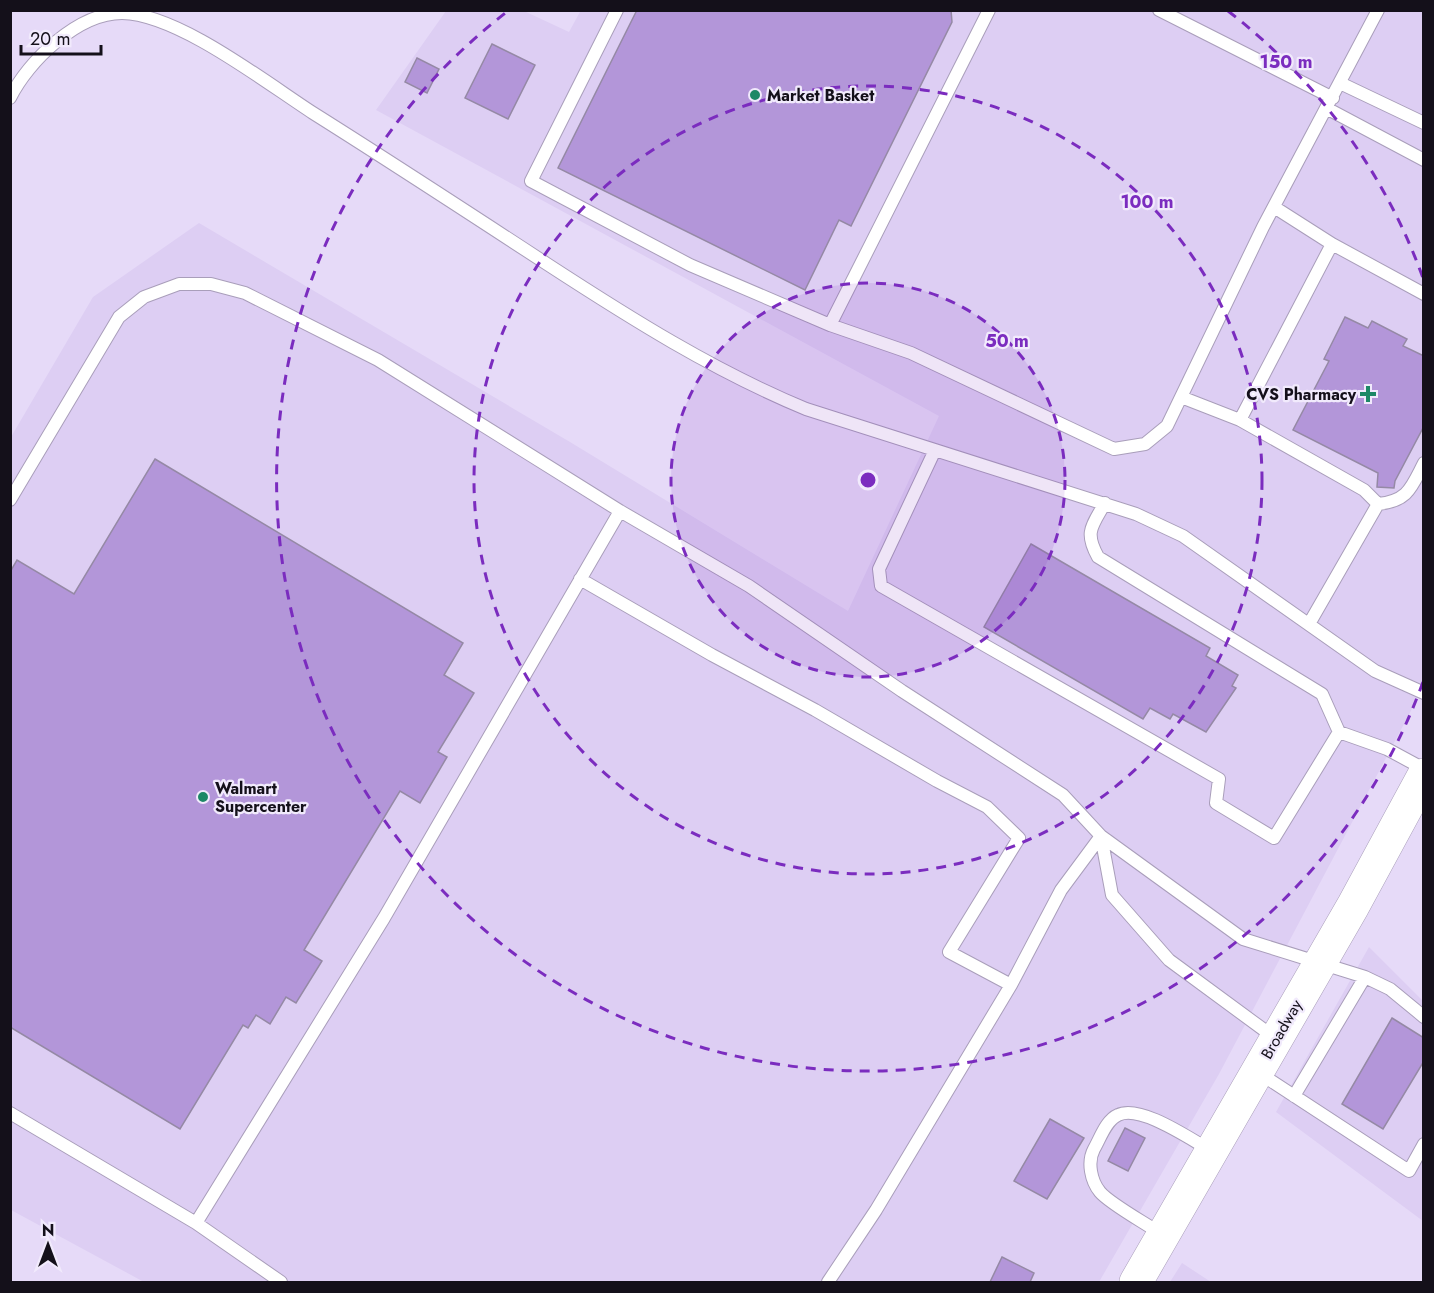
<svg xmlns="http://www.w3.org/2000/svg" width="1434" height="1293" viewBox="0 0 1434 1293" font-family="Jost,sans-serif">
  <style>
    .built { fill: #ddcef3 }
    .building { fill: #b396d9; stroke: #9589a5; stroke-width: 1.5 }
    .lines { fill: none; stroke-linecap: round; stroke-linejoin: round }
    .lane-casing { stroke: #a99eba; stroke-width: 14 }
    .primary-casing { stroke: #a99eba; stroke-width: 34 }
    .lane { stroke: #fff; stroke-width: 12 }
    .primary { stroke: #fff; stroke-width: 33 }
    .ring { fill: none; stroke: #7b2cbf; stroke-width: 3; stroke-dasharray: 10 8 }
    .poi-dot { fill: #1c8866; stroke: #f1eafc; stroke-width: 2 }
    .labels { text-anchor: middle; stroke-width: 4.5; stroke-linejoin: round; paint-order: stroke }
    .poi-label { font-size: 16px; font-weight: bold; fill: #14101a; stroke: #f1eafc; text-anchor: start }
    .street-label { font-size: 16px; fill: #14101a; stroke: #f1eafc }
    .centre { fill: #7b2cbf; stroke: #f1eafc; stroke-width: 3 }
    .ring-label { font-size: 18px; text-anchor: middle; font-weight: bold; fill: #7b2cbf; stroke: #f1eafc; stroke-width: 4.5; stroke-linejoin: round; paint-order: stroke }
  </style>
  <rect width="100%" height="100%" fill="#e6daf8"/>
  <path class="built" d="M 581,10 L 1423,11 L 1423,688 L 1219,1074 L 1099,1282 L 144,1282 L 11,1210 L 11,437 L 93,297 L 199,223 L 570,442 L 848,611 L 939,416 L 376,110 L 446,11 L 524,11 L 569,32 Z
    M 1369,947 L 1423,1001 L 1423,1221 L 1276,1112 Z
    M 1182,1263 L 1211,1282 L 1170,1282 Z"/>
  <path class="building" d="M 637,10 L 951,10 L 952,22 L 851,226 L 839,220 L 805,290 L 558,168 Z
    M 492,44 L 535,65 L 508,119 L 465,98 Z
    M 417,58 L 439,69 L 427,93 L 405,82 Z
    M 1345,317 L 1368,328 L 1372,321 L 1407,339 L 1403,346 L 1424,356 L 1424,426 L 1395,481 L 1394,488 L 1377,487 L 1378,473 L 1293,430 L 1329,361 L 1324,359 Z
    M 155,459 L 463,643 L 444,675 L 474,693 L 438,752 L 447,757 L 420,803 L 400,791 L 304,950 L 322,961 L 296,1003 L 286,997 L 270,1024 L 256,1015 L 248,1028 L 243,1025 L 180,1129 L 10,1027 L 10,572 L 17,560 L 74,594 Z
    M 1031,544 L 1210,648 L 1206,656 L 1238,675 L 1232,686 L 1236,688 L 1206,732 L 1173,714 L 1170,719 L 1150,708 L 1143,719 L 984,627 Z
    M 1392,1018 L 1424,1038 L 1424,1061 L 1383,1129 L 1342,1104 Z
    M 1050,1119 L 1084,1138 L 1047,1199 L 1014,1181 Z
    M 1125,1128 L 1145,1138 L 1128,1171 L 1108,1161 Z
    M 1002,1257 L 1034,1273 L 1030,1282 L 990,1282 Z"/>
  <g class="lines">
    <defs>
      <path id="lane" d="M 617,10 L 531,181 L 690,265 L 830,325
        M 989,10 L 830,325 L 911,353 L 1114,449 L 1145,444 L 1167,426 L 1263,227 L 1378,10
        M 1159,10 L 1333,98
        M 1340,83 L 1424,123
        M 10,98 C 28,61 78,13 122,13 C 178,14 265,82 313,113 C 391,162 469,213 547,264 C 630,318 714,371 806,409 L 1136,514 L 1183,536 L 1375,671 L 1424,693
        M 1328,109 L 1424,160
        M 1332,244 L 1424,294
        M 1181,397 L 1240,420 L 1364,490 L 1378,504
        M 1240,420 L 1332,244 L 1274,207
        M 935,450 L 879,569 L 881,586 L 1219,779 L 1216,803 L 1274,838 L 1339,732 L 1387,749 L 1424,769
        M 10,500 L 119,317 L 144,297 L 179,284 L 211,284 L 245,293 L 378,360 L 620,511 L 749,586 L 902,691 L 1063,795 L 1101,836 L 1243,939 L 1365,977 L 1390,989 L 1424,1017
        M 1105,503 C 1092,526 1084,532 1098,557 L 1322,694 L 1339,732
        M 1378,504 C 1408,501 1411,488 1424,463
        M 580,579 L 712,655 L 815,710 L 937,781 L 987,807 L 1019,838 L 949,952 L 1011,985
        M 1309,624 L 1378,504
        M 1101,836 L 1112,895 L 1169,960 L 1275,1038
        M 1259,1073 L 1409,1171 L 1424,1144
        M 1294,1096 L 1365,977
        M 10,1113 L 196,1223 L 281,1282
        M 196,1223 L 384,918 L 620,511
        M 1161,1234 C 1147,1224 1110,1204 1100,1192 C 1091,1181 1087,1162 1094,1149 C 1100,1139 1106,1120 1118,1115 C 1140,1104 1190,1139 1210,1150
        M 828,1282 L 876,1210 L 1011,985 L 1061,890 L 1101,836"/>
      <path id="primary" d="M 1136,1282 L 1353,906 L 1424,775"/>
    </defs>
    <use href="#lane" class="lane-casing"/>
    <use href="#primary" class="primary-casing"/>
    <use href="#lane" class="lane"/>
    <use href="#primary" class="primary"/>
  </g>
  <circle cx="868" cy="480" r="197" fill="#7b2cbf" fill-opacity=".12"/>
  <g class="ring">
    <circle cx="868" cy="480" r="197"/>
    <circle cx="868" cy="480" r="394"/>
    <path d="M1423 682A591 591 0 1 1 508 11M1228 11A591 591 0 0 1 1423 278"/>
  </g>
  <g class="poi-dot">
    <circle cx="755" cy="95" r="6"/>
    <path d="M1365 385h6v6h6v6h-6v6h-6v-6h-6v-6h6z"/>
    <circle cx="203" cy="797" r="6"/>
  </g>
  <g class="labels">
    <g class="poi-label">
      <text x="767" y="101">Market Basket</text>
      <text x="1356" y="400" text-anchor="end">CVS Pharmacy</text>
      <text x="215" y="794">Walmart<tspan x="215" dy="18">Supercenter</tspan></text>
    </g>
    <g class="street-label">
      <text transform="translate(1281 1029) rotate(-60)" y="6">Broadway</text>
    </g>
  </g>
  <circle cx="868" cy="480" r="9" class="centre"/>
  <g class="ring-label">
    <text x="1286" y="68">150 m</text>
    <text x="1147" y="208">100 m</text>
    <text x="1007" y="347">50 m</text>
  </g>
  <rect width="1434" height="1293" fill="none" stroke="#14101a" stroke-width="24"/>
  <g transform="translate(48 1245)" stroke="#f1eafc" stroke-width="4.5" paint-order="stroke">
  <path d="M0-4.5L10 22L0 15L-10 22Z" fill="#14101a"/>
  <text y="-9" font-size="16" font-weight="bold" text-anchor="middle" fill="#14101a">N</text>
  </g>
  <path d="M21 45v9h80v-9" fill="none" stroke="#14101a" stroke-width="3"/>
  <text x="30" y="45" font-size="18" fill="#14101a" stroke="#f1eafc" stroke-width="4.5" paint-order="stroke">20 m</text>
</svg>
